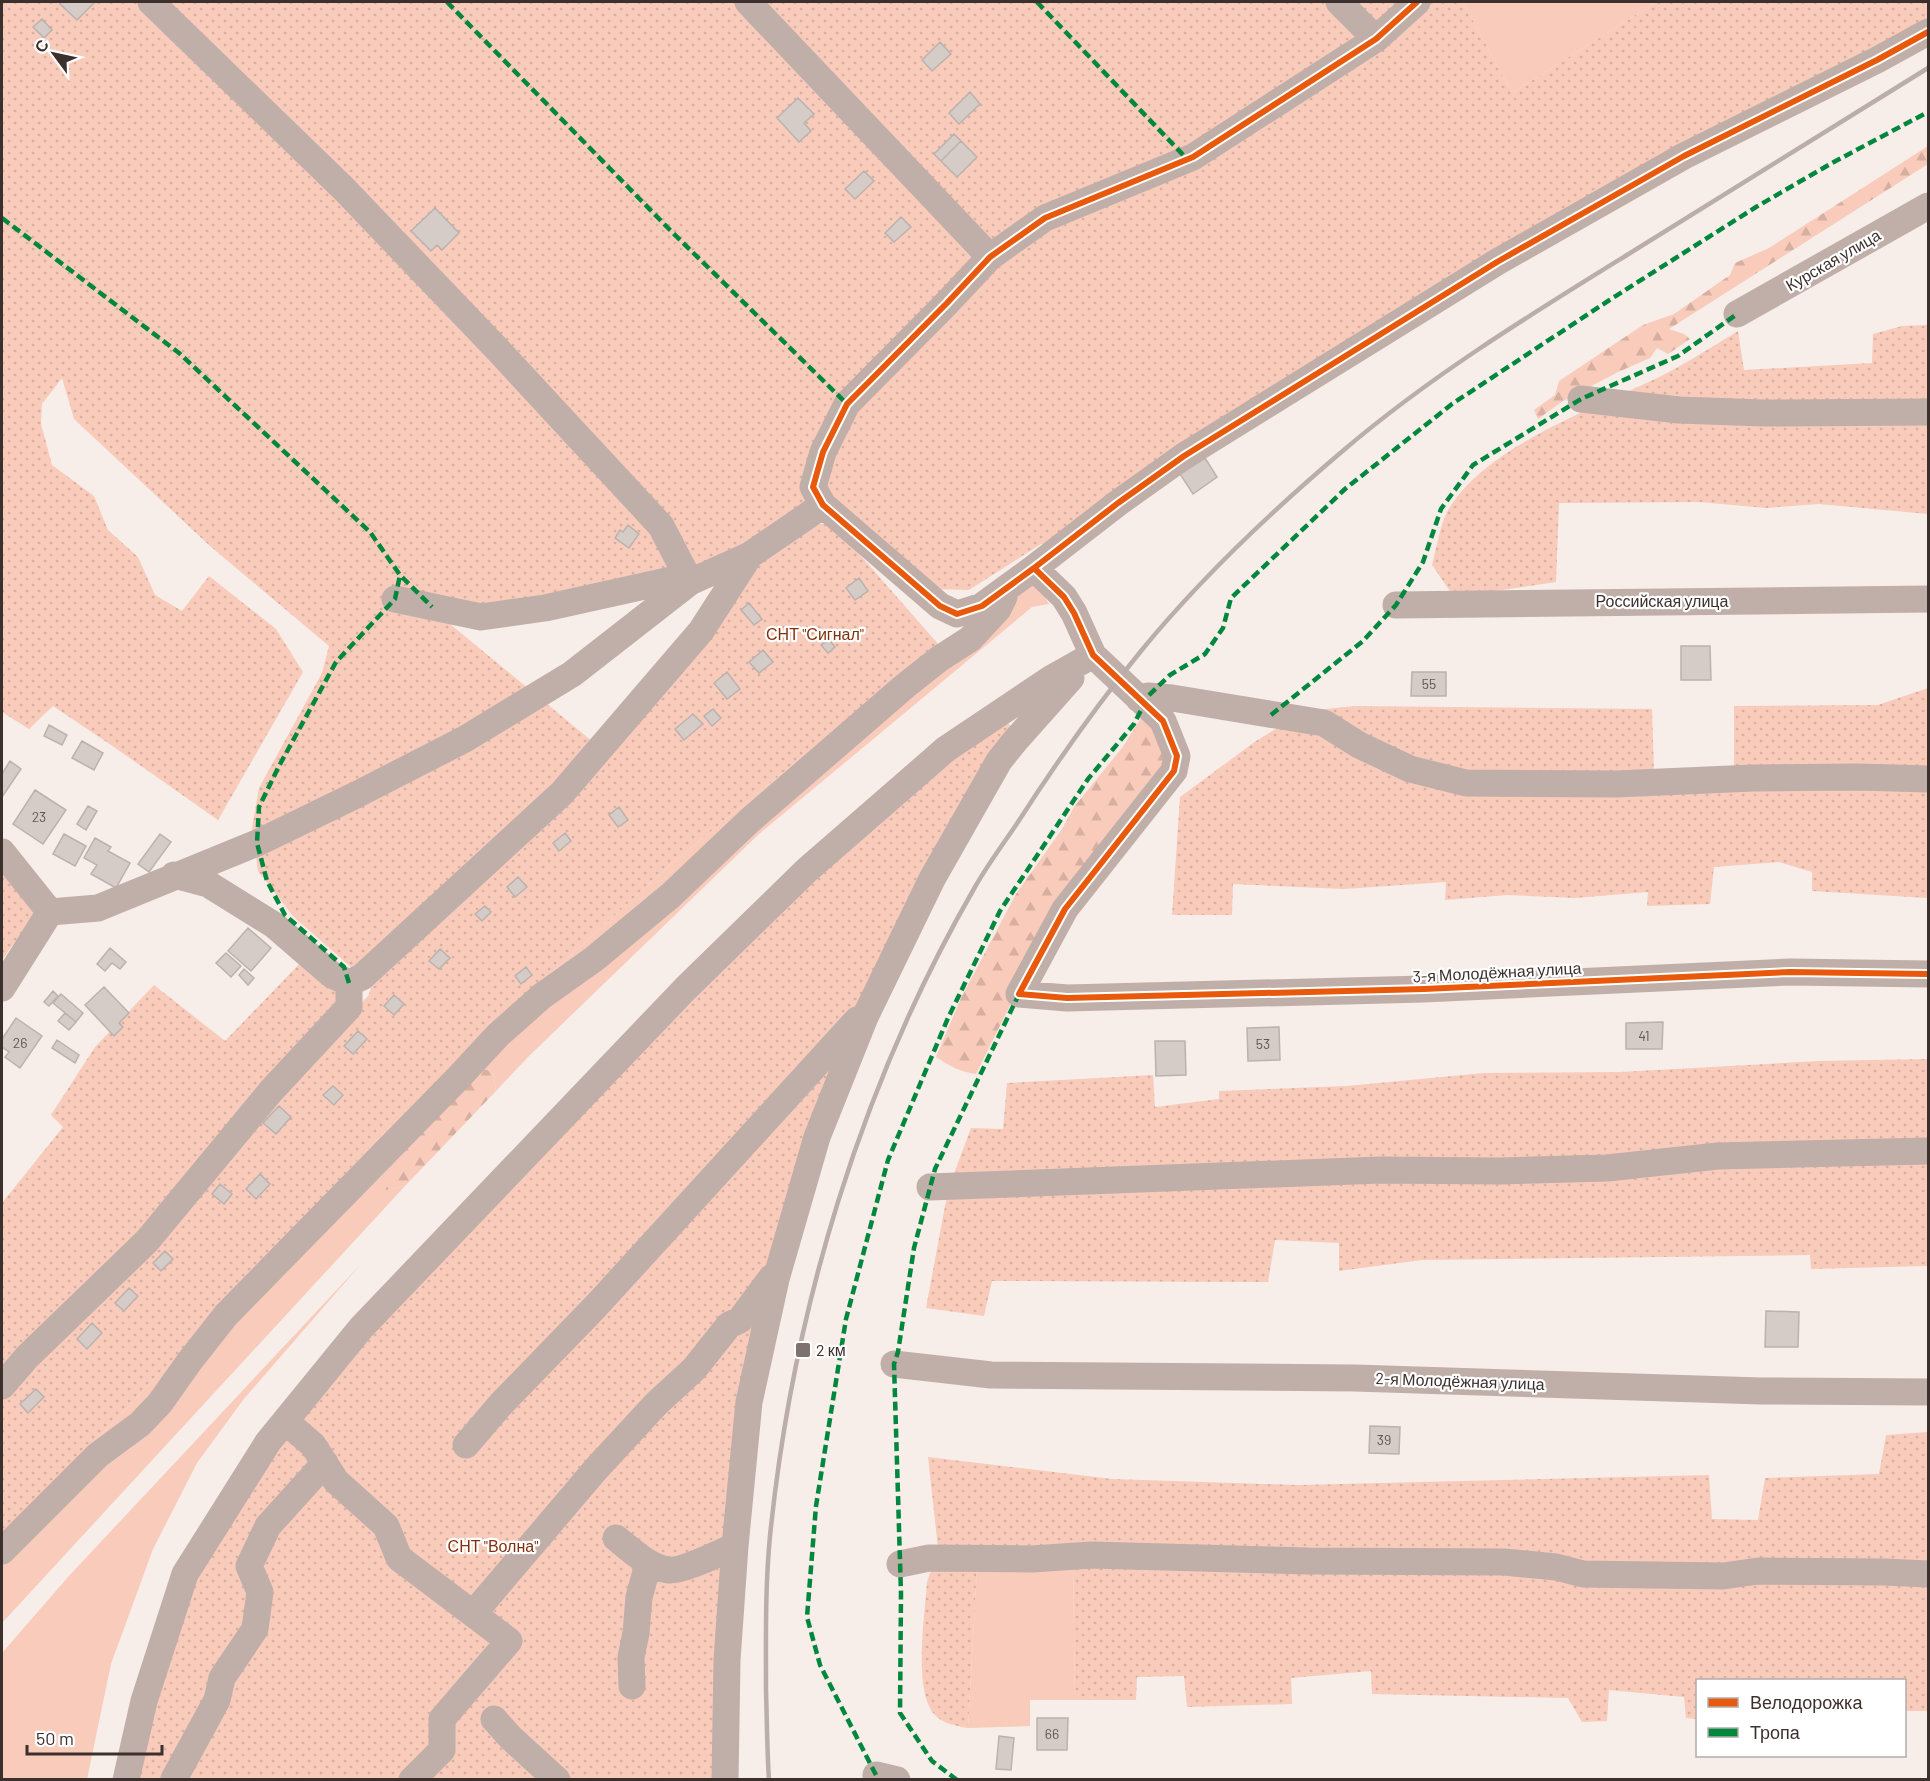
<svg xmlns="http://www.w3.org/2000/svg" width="1930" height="1781" viewBox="0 0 1930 1781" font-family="Barlow,sans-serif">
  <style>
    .grass { fill: #f9cbbb }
    .forest { fill: url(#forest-firs) }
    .park { fill: url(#park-dots) }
    .building { fill: #d5cbc7; stroke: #bbb2ae; stroke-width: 1.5 }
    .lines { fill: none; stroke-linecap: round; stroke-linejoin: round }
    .minor { stroke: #c0aea8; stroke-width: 27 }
    .rail { stroke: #bbada9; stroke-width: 4.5 }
    .quiet { stroke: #00873e; stroke-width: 4.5; stroke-dasharray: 9 4.5; stroke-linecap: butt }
    .cycleway-casing { stroke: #fff; stroke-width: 10 }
    .cycleway { stroke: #e8590c; stroke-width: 6 }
    .poi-dot { fill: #7d726e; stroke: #fff; stroke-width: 2 }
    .labels { text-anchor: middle; stroke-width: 4.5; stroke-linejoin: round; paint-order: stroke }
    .number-label { font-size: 14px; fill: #625753 }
    .street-label { font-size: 16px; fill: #3c302c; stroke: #fff }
    .park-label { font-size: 16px; fill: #80300d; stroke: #fff }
    .poi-label { font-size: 16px; fill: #3c302c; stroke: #fff; text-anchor: start }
  </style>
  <defs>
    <pattern id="forest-firs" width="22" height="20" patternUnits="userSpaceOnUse" patternTransform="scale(1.5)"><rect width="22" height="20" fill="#f9cbbb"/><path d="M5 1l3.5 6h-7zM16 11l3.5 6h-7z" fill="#d6afa1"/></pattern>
    <pattern id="park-dots" width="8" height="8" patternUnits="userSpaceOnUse" patternTransform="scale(1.5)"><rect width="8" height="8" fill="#f9cbbb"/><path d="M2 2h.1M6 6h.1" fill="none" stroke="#d6afa1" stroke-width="1.8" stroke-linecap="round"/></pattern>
  </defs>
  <rect width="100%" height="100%" fill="#f7ede9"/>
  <path class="grass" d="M 1463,2 L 1656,2 L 1512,93 Z
    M 1035,579 L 1049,604 L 1032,607 L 759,834 L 528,1057 L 496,1091 L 493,1072 L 386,1190 L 405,1186 L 2,1623 L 2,1541 L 155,1378 L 246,1285 L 365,1152 L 471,1046 L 671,864 L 939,645 Z
    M 361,1264 L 243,1400 L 197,1463 L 153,1549 L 111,1664 L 87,1779 L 2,1779 L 2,1653 L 68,1577 Z
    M 1073,1564 L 1075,1700 L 1030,1700 L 1030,1726 L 968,1728 L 977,1567 Z"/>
  <path class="forest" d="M 1928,146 L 1928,164 L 1669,329 L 1684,334 L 1690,339 L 1668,354 L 1657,348 L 1650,358 L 1618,372 L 1563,401 L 1538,419 L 1534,410 L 1555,395 L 1559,381 L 1643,325 L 1674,314 L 1730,275 L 1735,263 L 1769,248 Z
    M 1143,715 L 1167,751 L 1159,772 L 1033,959 L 976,1074 C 960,1072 950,1066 936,1057 L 961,998 L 1016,894 L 1062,829 L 1074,807 L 1122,748 Z
    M 476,1067 L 493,1072 L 496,1091 L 405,1186 L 386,1190 L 378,1179 L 400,1145 Z"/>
  <path class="park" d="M 2,2 L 1463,2 L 1512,93 L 1656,2 L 1928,2 L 1928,25 L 1751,115 L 1052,547 L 1041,544 L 969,590 L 933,589 L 823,492 L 677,587 L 444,619 L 593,742 L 557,784 L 362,977 L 293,916 L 258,871 L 252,828 L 259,788 L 322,673 L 329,646 L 210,546 L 74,419 L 62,378 L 42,404 L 41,424 L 52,465 L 94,496 L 108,530 L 138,557 L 155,595 L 182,611 L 209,576 L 276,629 L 303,672 L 218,820 L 114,747 L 53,706 L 29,729 L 2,712 Z
    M 1928,325 L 1928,514 L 1819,504 L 1766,508 L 1699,502 L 1559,503 L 1556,582 L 1454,597 L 1432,565 C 1436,550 1440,526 1447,512 C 1485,445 1597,408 1663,375 C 1689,362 1713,346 1738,331 L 1744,370 L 1872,363 L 1873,334 L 1902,326 Z
    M 832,523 L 939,645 L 671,864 L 471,1046 L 365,1152 L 246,1285 L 155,1378 L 2,1541 L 2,1203 L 63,1127 L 51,1115 L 95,1047 L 154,985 L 225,1041 L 305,958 L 342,998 L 283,1084 L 369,995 L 373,977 L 757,564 L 806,525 Z
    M 1928,688 L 1928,898 L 1812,891 L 1812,872 L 1779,862 L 1714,867 L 1710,904 L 1647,906 L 1648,892 L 1575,898 L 1507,895 L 1445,900 L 1446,882 L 1344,889 L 1233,884 L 1232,915 L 1172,915 L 1180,797 L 1256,741 L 1305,711 L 1355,706 L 1652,709 L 1654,772 L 1734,768 L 1734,706 L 1878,705 Z
    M 1005,719 L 1015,732 L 955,823 L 777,1250 L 720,1779 L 134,1780 L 190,1580 L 299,1414 L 379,1325 L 668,1023 L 870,826 Z
    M 2,867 L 38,910 L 2,960 Z
    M 1928,1059 L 1928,1266 L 1811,1269 L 1810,1255 L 1422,1260 L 1339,1271 L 1339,1243 L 1275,1240 L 1268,1282 L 992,1281 L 984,1316 L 926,1308 L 948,1190 L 971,1128 L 1003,1129 L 1007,1083 L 1153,1075 L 1155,1107 L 1219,1099 L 1219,1091 L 1347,1086 L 1484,1073 L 1621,1072 L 1819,1061 Z
    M 1928,1432 L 1928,1711 L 1905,1711 L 1904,1680 L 1698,1680 L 1697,1719 L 1686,1718 L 1684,1697 L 1609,1690 L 1607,1721 L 1582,1722 L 1568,1698 L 1372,1694 L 1371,1671 L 1291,1678 L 1292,1704 L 1187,1707 L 1184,1676 L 1137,1677 L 1136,1700 L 1075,1700 L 1073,1564 L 938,1548 L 928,1457 L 1112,1479 L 1299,1485 L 1709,1475 L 1712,1519 L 1758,1520 L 1765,1478 L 1879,1474 L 1886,1435 Z
    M 932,1567 L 977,1567 L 968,1728 C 956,1726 941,1723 934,1714 C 913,1689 925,1615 927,1582 Z"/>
  <path class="building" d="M 61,2 L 95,2 L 77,20 L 60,4 Z
    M 42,19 L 52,30 L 44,38 L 33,27 Z
    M 940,42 L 951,54 L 932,71 L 922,60 Z
    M 970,92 L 980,104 L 959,124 L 949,113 Z
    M 798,98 L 814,114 L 804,123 L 811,131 L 799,142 L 777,118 Z
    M 954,134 L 961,141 L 941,161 L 934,154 Z
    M 961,141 L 977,157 L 957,177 L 941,161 Z
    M 864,171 L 874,181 L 855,199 L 845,189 Z
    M 435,208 L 459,233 L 442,250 L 437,245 L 431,251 L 411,231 Z
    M 901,217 L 911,227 L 894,242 L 885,233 Z
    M 1205,458 L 1217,477 L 1193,494 L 1180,474 Z
    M 628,525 L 639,534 L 629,548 L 615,538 L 620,530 L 623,532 Z
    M 859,578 L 868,591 L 855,600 L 846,588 Z
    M 749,603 L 762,619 L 754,625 L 741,610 Z
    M 829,640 L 835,647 L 828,653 L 821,645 Z
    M 1681,646 L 1710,646 L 1711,680 L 1681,680 Z
    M 763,650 L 773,662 L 759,673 L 749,662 Z
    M 727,672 L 740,689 L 727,699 L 714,683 Z
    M 1412,672 L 1446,672 L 1446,696 L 1411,696 Z
    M 713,709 L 721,718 L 712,726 L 704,716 Z
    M 693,714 L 703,724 L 684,740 L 675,729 Z
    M 49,725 L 67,735 L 62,745 L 44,736 Z
    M 82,741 L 103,753 L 94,770 L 72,758 Z
    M 10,761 L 21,769 L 2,797 L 2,774 Z
    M 35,790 L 66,810 L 43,844 L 13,824 Z
    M 88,806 L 97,811 L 86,830 L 77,824 Z
    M 619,807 L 628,820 L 618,827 L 609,815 Z
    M 565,833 L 571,841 L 559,851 L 553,843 Z
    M 64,834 L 86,846 L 75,866 L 53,854 Z
    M 160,834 L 171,842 L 149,872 L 138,864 Z
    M 95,838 L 111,847 L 108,851 L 130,863 L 116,888 L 91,874 L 97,865 L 84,858 Z
    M 518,877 L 527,887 L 515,897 L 507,887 Z
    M 485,906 L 491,912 L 482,921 L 475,914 Z
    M 248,928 L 271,948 L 251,971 L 228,951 Z
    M 110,948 L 126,962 L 120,969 L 112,963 L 105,971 L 97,964 Z
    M 440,949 L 450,958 L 439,969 L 429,961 Z
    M 226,953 L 241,966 L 231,977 L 216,963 Z
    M 526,967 L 532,975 L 521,984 L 515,976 Z
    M 244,969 L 254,978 L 248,985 L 239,975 Z
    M 104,987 L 129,1013 L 119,1023 L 123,1027 L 114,1036 L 85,1005 Z
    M 53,991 L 58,996 L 49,1006 L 44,1002 Z
    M 61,994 L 83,1013 L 76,1022 L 53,1003 Z
    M 394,995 L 404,1004 L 394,1015 L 384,1006 Z
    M 65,1013 L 76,1022 L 69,1030 L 58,1021 Z
    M 16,1018 L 42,1036 L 20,1068 L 5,1057 L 9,1052 L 2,1047 L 2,1039 Z
    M 1663,1022 L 1662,1049 L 1626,1049 L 1626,1023 Z
    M 1279,1027 L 1280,1060 L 1248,1061 L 1247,1028 Z
    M 358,1031 L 367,1039 L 353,1054 L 344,1046 Z
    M 57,1040 L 79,1055 L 75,1063 L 52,1048 Z
    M 1155,1041 L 1185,1041 L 1186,1075 L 1156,1076 Z
    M 333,1086 L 343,1095 L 334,1105 L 323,1095 Z
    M 279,1106 L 291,1117 L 276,1134 L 263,1123 Z
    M 260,1174 L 270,1184 L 256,1199 L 246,1189 Z
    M 220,1184 L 232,1194 L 224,1204 L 212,1194 Z
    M 165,1251 L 173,1259 L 161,1271 L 153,1263 Z
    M 129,1288 L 138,1296 L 124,1311 L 115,1303 Z
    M 1766,1311 L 1799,1312 L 1798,1347 L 1765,1347 Z
    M 92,1323 L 102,1333 L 87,1349 L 77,1339 Z
    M 36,1389 L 44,1397 L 28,1413 L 20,1404 Z
    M 1370,1426 L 1400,1427 L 1399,1454 L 1369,1453 Z
    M 1037,1718 L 1068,1718 L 1067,1750 L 1037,1750 Z
    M 999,1736 L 1014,1738 L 1011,1770 L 996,1769 Z"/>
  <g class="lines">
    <path class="minor" d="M 151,2 L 344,189 L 498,350 L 661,526 L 690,582
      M 748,2 L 990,257
      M 1339,2 L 1376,39
      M 1417,2 L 1376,39 L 1193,157 L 1045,218 L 990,257 L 947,303 L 847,404 L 823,452 L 813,487 L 823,505 L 940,606 L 957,614 L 982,606 L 1034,568 L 1064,597 L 1074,613 L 1093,655 L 1163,721 L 1177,756 L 1174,771 L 1065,909 L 1019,994 L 1067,998 L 1424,989 L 1790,972 L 1928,974
      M 1737,314 L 1928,206
      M 1581,399 L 1679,410 L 1764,413 L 1928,412
      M 1034,568 L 1118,503 L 1184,456 L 1497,262 L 1684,156 L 1877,60 L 1928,32
      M 395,599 L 481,617 L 545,608 L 676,579 L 690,582
      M 1396,605 L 1928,599
      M 1139,699 L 1148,696 L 1172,698 L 1324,723 L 1359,745 L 1410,769 L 1466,783 L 1616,784 L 1753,778 L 1858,777 L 1928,779
      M 2,852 L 50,912
      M 174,875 L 208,884 L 274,925 L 332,975 L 349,983 L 362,977 L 562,793 L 701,631 L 750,555
      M 50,912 L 98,908 L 257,843 L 356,795 L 465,739 L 572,674 L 690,582 L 750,555 L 823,505
      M 2,988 L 50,912
      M 930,1187 L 1380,1170 L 1500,1171 L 1607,1168 L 1718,1156 L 1928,1151
      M 894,1364 L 991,1375 L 1355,1378 L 1761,1391 L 1928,1392
      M 2,1386 L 27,1357 L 147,1241 L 271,1091 L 349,1007 L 349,983
      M 285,1421 L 313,1445 L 336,1481 L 386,1526 L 399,1558 L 509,1641 L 442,1719 L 442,1750 L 412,1780
      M 466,1445 L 501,1404 L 597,1305 L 857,1020
      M 616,1538 C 631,1550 649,1567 668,1570 C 682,1572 721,1552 735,1546
      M 2,1551 L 98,1455 L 140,1424 L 160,1403 L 189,1362 L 226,1315 L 459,1077 L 498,1035 L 542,996 L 594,959 L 670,896 L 749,821 L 905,686 L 939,659 L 970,639 L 998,609 L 1004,597
      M 900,1564 L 929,1558 L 1032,1559 L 1092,1555 L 1308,1561 L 1504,1562 L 1556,1567 L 1583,1574 L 1723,1576 L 1758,1571 L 1884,1572 L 1928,1574
      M 473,1614 L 596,1469 L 656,1404 L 694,1369 L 729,1325 L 740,1320 L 772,1277
      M 632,1686 L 631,1657 L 636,1633 L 639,1597 L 646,1572 L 651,1564
      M 494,1719 L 511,1738 L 557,1780
      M 876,1775 L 897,1780
      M 174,1779 L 217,1700 L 222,1678 L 255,1629 L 260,1592 L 249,1566 L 268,1526 L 325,1463
      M 126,1780 L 144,1701 L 185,1574 L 268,1442 L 361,1328 L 685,989 L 807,870 L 946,749 L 1052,678 L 1093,655
      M 725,1780 L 727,1660 L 735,1546 L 749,1402 L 776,1279 L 817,1137 L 865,1017 L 932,879 L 999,761 L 1015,741 L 1071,678"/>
    <path class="rail" d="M 769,1780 C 767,1750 767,1721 766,1691 C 766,1640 765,1587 770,1536 C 793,1310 861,1084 975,887 C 988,864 1004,843 1018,822 C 1056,763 1096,706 1141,651 C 1200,579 1274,509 1345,449 C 1432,375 1530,315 1627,255 C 1728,192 1828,130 1928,68"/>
    <path class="quiet" d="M 447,2 L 670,230 L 847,404
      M 1037,2 L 1187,159
      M 2,218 L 179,353 L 370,532 L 400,575 L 432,607
      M 1271,715 L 1363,641 L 1396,605 L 1423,562 L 1441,509 L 1473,465 L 1581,399 L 1678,356 L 1737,314
      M 349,983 L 344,967 L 285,915 L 267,881 L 257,843 L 259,807 L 279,766 L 336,662 L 395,599 L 400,575
      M 876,1775 L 820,1665 L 807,1617 L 816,1506 L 846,1319 L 888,1160 L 948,1018 L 1000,911 L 1088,779 L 1134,724 L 1148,696 L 1170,675 L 1205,654 L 1223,628 L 1231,598 L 1345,489 L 1452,404 L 1608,301 L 1756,207 L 1832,163 L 1928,112
      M 888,1780 L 888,1778
      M 957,1780 L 932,1761 L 900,1713 L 901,1594 L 894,1364 L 898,1352 L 914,1248 L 935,1169 L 1019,994"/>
    <defs>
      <path id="cycleway" d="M 1417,2 L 1376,39 L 1193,157 L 1045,218 L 990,257 L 947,303 L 847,404 L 823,452 L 813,487 L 823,505 L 940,606 L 957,614 L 982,606 L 1034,568 L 1064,597 L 1074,613 L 1093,655 L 1163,721 L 1177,756 L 1174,771 L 1065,909 L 1019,994 L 1067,998 L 1424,989 L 1790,972 L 1928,974
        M 1034,568 L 1118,503 L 1184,456 L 1497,262 L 1684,156 L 1877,60 L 1928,32"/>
    </defs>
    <use href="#cycleway" class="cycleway-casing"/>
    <use href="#cycleway" class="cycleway"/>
  </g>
  <rect class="poi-dot" x="795" y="1342" width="16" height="16" rx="3"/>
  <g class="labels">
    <g class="number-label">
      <text x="1429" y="689">55</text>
      <text x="39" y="822">23</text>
      <text x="1644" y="1041">41</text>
      <text x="20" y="1048">26</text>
      <text x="1263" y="1049">53</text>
      <text x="1384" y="1445">39</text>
      <text x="1052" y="1739">66</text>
    </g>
    <g class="street-label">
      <text transform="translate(1833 260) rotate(-30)" y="6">Курская улица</text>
      <text x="1662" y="607">Российская улица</text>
      <text transform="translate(1497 972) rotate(-3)" y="6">3-я Молодёжная улица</text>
      <text transform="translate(1460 1381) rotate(2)" y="6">2-я Молодёжная улица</text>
    </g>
    <g class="park-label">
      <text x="815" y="640">СНТ "Сигнал"</text>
      <text x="493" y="1552">СНТ "Волна"</text>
    </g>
    <g class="poi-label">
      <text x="816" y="1356">2 км</text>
    </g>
  </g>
  <rect width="1930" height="1781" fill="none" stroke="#3c302c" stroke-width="6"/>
  <rect x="1696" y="1679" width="210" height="78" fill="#ffffff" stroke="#b1acab" stroke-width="1.5"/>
  <rect x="1708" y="1698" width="30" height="9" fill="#e8590c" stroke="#b1acab" stroke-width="1.5"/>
  <text x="1750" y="1709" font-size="18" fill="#3c302c">Велодорожка</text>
  <rect x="1708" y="1728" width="30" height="9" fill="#00873e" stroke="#b1acab" stroke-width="1.5"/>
  <text x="1750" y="1739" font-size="18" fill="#3c302c">Тропа</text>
  <g transform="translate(54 54) rotate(303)" stroke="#ffffff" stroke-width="4.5" paint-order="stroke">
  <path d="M0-4.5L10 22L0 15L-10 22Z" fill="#3c302c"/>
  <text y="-9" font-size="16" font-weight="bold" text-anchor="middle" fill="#3c302c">С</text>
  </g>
  <path d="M27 1745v9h135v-9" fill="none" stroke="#3c302c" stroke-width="3"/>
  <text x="36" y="1745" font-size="18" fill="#3c302c" stroke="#ffffff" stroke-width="4.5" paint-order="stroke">50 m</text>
</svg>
